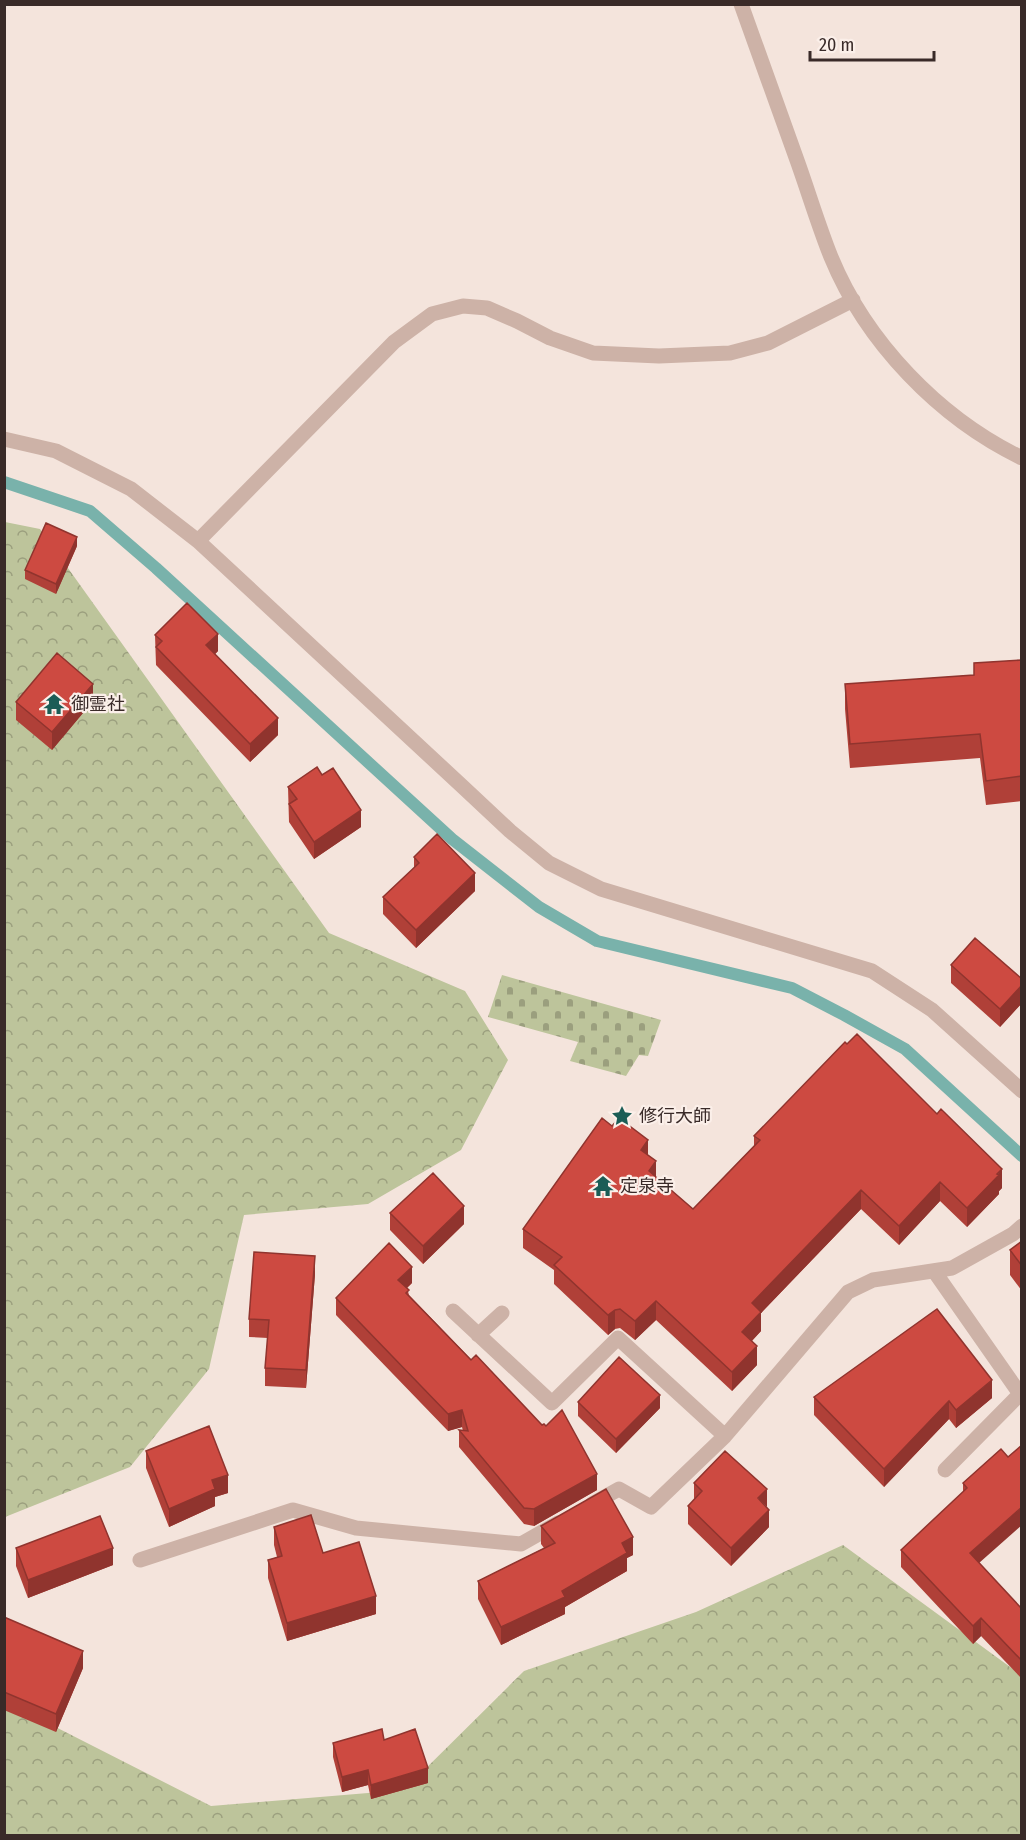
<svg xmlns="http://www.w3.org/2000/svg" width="1026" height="1840" viewBox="0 0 1026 1840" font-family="'Fira Sans Condensed','Noto Sans JP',sans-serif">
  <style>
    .forest { fill: url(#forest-crowns) }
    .cemetery { fill: url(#cemetery-stones) }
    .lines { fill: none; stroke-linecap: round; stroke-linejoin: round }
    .stream { stroke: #79b2ab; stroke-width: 12 }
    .minor { stroke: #cdb2a7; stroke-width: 15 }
    .wall { fill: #b04038 }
    .shaded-wall { fill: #90342e }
    .building { fill: #cd4a41; stroke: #90342e; stroke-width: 1.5 }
    .labels { text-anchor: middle; stroke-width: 4.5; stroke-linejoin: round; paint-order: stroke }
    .poi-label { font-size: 18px; fill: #392a28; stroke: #fbefe9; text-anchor: start }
  </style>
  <defs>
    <pattern id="forest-crowns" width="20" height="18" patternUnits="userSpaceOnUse" patternTransform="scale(1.5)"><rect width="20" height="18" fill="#bdc49b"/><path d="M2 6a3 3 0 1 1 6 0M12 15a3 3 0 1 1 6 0" fill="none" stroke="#9b9f7e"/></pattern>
    <pattern id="cemetery-stones" width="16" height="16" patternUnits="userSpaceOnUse" patternTransform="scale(1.5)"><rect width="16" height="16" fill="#bdc49b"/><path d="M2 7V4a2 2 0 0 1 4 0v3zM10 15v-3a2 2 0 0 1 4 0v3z" fill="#9b9f7e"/></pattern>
  </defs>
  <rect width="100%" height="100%" fill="#f4e4dc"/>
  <path class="forest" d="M 5,522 L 40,529 L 329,933 L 465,991 L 508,1060 L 461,1150 L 368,1204 L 244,1215 L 209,1369 L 130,1467 L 5,1517 Z
    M 843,1545 L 1021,1675 L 1021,1835 L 5,1835 L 4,1670 L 30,1714 L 211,1806 L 404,1790 L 524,1671 L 696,1612 Z"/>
  <path class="cemetery" d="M 502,975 L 661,1020 L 648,1056 L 639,1055 L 626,1076 L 570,1061 L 578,1042 L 488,1017 Z"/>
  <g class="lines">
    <path class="stream" d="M 4,482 L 90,511 L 156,568 L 452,839 L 539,907 L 597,941 L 792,988 L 844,1015 L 905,1049 L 1022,1156"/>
    <path class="minor" d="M 741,4 C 760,57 779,110 798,163 C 809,194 819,227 831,257 C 866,342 939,418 1022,458
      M 4,439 L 56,451 L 131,489 L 198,541 L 463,787 L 510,831 L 549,863 L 601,889 L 872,971 L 932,1010 L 1022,1091
      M 198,541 L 394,342 L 432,314 L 463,306 L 487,308 L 517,321 L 550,338 L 593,353 L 659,356 L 730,353 L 768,343 L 853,300
      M 934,1271 L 1020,1394 L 945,1470
      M 453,1311 L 552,1403 L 618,1338 L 725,1436
      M 478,1335 L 502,1313
      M 592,1504 L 619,1489 L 651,1507 L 725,1436 L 848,1292 L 873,1280 L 952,1268 L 1013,1234 L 1022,1226
      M 140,1560 L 293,1510 L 356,1528 L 521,1544 L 558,1523"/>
  </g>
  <path class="wall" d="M 77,546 L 56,594 L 25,579 L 25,570 Z
    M 155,635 L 218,651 L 215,654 L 278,735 L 250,762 L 156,665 Z
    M 1022,660 L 1022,801 L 986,805 L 980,758 L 850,768 L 845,709 L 845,684 L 974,675 L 974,663 Z
    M 93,701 L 52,750 L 16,720 L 16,702 Z
    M 288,787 L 361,827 L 314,859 L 289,822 Z
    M 414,857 L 475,891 L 416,948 L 383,914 L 383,897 L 414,868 Z
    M 951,965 L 1022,979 L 1022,1003 L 1000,1027 L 951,983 Z
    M 612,1126 L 648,1155 L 656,1177 L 693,1209 L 754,1146 L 754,1136 L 1002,1188 L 999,1191 L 999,1194 L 967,1227 L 940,1201 L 899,1245 L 861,1209 L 761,1313 L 761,1331 L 752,1341 L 757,1365 L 732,1391 L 656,1320 L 635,1340 L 620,1328 L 615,1329 L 608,1335 L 554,1284 L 554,1270 L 523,1248 L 523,1229 Z
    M 390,1213 L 464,1224 L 423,1264 L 390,1230 Z
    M 1022,1241 L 1022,1291 L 1010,1275 L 1010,1250 Z
    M 315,1274 L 306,1388 L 265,1386 L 265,1368 L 268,1338 L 249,1337 L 249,1319 Z
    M 412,1283 L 407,1288 L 409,1295 L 597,1490 L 534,1526 L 524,1524 L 459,1447 L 459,1430 L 463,1431 L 462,1427 L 448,1431 L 336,1315 L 336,1298 Z
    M 814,1397 L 992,1398 L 956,1428 L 949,1419 L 884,1487 L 814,1415 Z
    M 578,1402 L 660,1408 L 616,1453 L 578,1416 Z
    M 1001,1449 L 979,1563 L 1022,1609 L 1022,1679 L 981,1636 L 973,1644 L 901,1567 L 901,1550 L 963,1492 L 963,1483 Z
    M 146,1451 L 228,1493 L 215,1497 L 215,1506 L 169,1527 L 146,1468 Z
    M 694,1483 L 769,1527 L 731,1566 L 688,1524 L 688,1506 L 694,1500 Z
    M 541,1526 L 633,1555 L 627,1558 L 627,1571 L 565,1607 L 565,1614 L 501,1645 L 478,1599 L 478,1581 L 544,1548 L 541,1544 Z
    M 274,1527 L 323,1553 L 376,1614 L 287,1641 L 268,1578 L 268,1560 L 277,1557 L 274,1545 Z
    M 16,1548 L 113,1565 L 28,1598 L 16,1566 Z
    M 4,1617 L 83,1668 L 56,1732 L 4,1710 Z
    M 384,1740 L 428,1783 L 371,1799 L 368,1785 L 342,1792 L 333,1757 L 333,1743 Z"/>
  <path class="shaded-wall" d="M 77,537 L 77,546 L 56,594 L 56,584 Z
    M 218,634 L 218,651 L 206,663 L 206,645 Z
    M 93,684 L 93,701 L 52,750 L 52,732 Z
    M 278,718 L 278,735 L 250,762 L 250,744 Z
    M 361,810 L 361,827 L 314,859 L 314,842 Z
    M 475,873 L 475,891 L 416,948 L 416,930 Z
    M 1022,985 L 1022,1003 L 1000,1027 L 1000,1009 Z
    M 648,1140 L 648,1159 L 641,1150 Z
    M 656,1161 L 656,1180 L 649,1171 Z
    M 1002,1169 L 1002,1188 L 999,1191 L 999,1194 L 967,1227 L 967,1208 Z
    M 940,1182 L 940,1201 L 899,1245 L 899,1226 Z
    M 861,1190 L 861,1209 L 761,1313 L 761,1331 L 742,1351 L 742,1332 L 752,1303 Z
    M 464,1206 L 464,1224 L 423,1264 L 423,1246 Z
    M 315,1256 L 315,1274 L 306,1388 L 306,1370 Z
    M 412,1267 L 412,1283 L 398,1296 L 398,1280 Z
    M 656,1301 L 656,1320 L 635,1340 L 635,1321 Z
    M 615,1310 L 615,1329 L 608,1335 L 608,1315 Z
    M 757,1346 L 757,1365 L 732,1391 L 732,1372 Z
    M 992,1380 L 992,1398 L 956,1428 L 956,1410 Z
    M 660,1395 L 660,1408 L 616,1453 L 616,1439 Z
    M 949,1401 L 949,1419 L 884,1487 L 884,1469 Z
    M 462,1410 L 462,1427 L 448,1431 L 448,1414 Z
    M 597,1474 L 597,1490 L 534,1526 L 534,1509 Z
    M 228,1475 L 228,1493 L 215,1497 L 215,1506 L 169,1527 L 169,1509 L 212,1480 Z
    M 767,1489 L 767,1507 L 758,1498 Z
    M 1022,1507 L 1022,1525 L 970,1571 L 970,1553 Z
    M 769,1510 L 769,1527 L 731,1566 L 731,1548 Z
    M 633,1537 L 633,1555 L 627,1558 L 627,1571 L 565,1607 L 565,1614 L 501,1645 L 501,1627 L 562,1591 L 622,1543 Z
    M 113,1548 L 113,1565 L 28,1598 L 28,1580 Z
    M 376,1596 L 376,1614 L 287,1641 L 287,1623 Z
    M 981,1618 L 981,1636 L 973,1644 L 973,1626 Z
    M 83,1651 L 83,1668 L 56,1732 L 56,1714 Z
    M 428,1768 L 428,1783 L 371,1799 L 371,1785 Z
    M 368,1770 L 368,1785 L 342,1792 L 342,1777 Z"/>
  <path class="building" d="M 46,523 L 77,537 L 56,584 L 25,570 Z
    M 187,603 L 218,634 L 206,645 L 278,718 L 250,744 L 156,647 L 162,641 L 155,635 Z
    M 57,653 L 93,684 L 52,732 L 16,702 Z
    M 1022,660 L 1022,776 L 986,781 L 980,734 L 850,744 L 845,684 L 974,675 L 974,663 Z
    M 317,767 L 322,775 L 333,768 L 361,810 L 314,842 L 289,804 L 297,799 L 288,787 Z
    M 437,834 L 475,873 L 416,930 L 383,897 L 419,863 L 414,857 Z
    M 975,938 L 1022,979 L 1022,985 L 1000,1009 L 951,965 Z
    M 857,1034 L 937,1114 L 941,1109 L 1002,1169 L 997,1174 L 999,1175 L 967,1208 L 940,1182 L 899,1226 L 861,1190 L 752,1303 L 761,1312 L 742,1332 L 757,1346 L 732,1372 L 656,1301 L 635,1321 L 620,1309 L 615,1310 L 608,1315 L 554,1265 L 562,1257 L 523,1229 L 602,1118 L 612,1126 L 619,1118 L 648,1140 L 641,1150 L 656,1161 L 649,1171 L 693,1209 L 760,1140 L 754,1136 L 845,1042 L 847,1044 Z
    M 433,1173 L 464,1206 L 423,1246 L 390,1213 Z
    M 1022,1241 L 1022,1266 L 1010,1250 Z
    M 389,1243 L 412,1267 L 398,1280 L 409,1290 L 406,1293 L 471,1360 L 476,1355 L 542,1425 L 544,1424 L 546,1426 L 562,1410 L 597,1474 L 534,1509 L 524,1508 L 459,1430 L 468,1431 L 462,1410 L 448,1414 L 336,1298 Z
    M 254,1252 L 315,1256 L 306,1370 L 265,1368 L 269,1320 L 249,1319 Z
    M 937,1309 L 992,1380 L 956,1410 L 949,1401 L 884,1469 L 814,1397 Z
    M 619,1357 L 660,1395 L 616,1439 L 578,1402 Z
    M 209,1426 L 228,1475 L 212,1480 L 215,1489 L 169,1509 L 146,1451 Z
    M 1022,1445 L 1022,1507 L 970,1553 L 1022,1609 L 1022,1661 L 981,1618 L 973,1626 L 901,1550 L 967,1488 L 963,1483 L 1001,1449 L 1008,1457 Z
    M 725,1451 L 767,1489 L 758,1498 L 769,1510 L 731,1548 L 688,1506 L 702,1491 L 694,1483 Z
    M 606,1489 L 633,1537 L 622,1543 L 627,1553 L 562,1591 L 565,1597 L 501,1627 L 478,1581 L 555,1543 L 541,1526 Z
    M 311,1515 L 323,1553 L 359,1542 L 376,1596 L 287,1623 L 268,1560 L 282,1556 L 274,1527 Z
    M 100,1516 L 113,1548 L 28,1580 L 16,1548 Z
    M 4,1617 L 83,1651 L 56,1714 L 4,1692 Z
    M 382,1729 L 384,1740 L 415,1729 L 428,1768 L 371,1785 L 368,1770 L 342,1777 L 333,1743 Z"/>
  <defs>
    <symbol id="temple-bare" viewBox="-9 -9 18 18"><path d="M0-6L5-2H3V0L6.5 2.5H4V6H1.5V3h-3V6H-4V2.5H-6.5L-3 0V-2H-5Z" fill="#1b5d56" stroke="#fbefe9" stroke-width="2.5" paint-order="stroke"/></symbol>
    <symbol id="sight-bare" viewBox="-9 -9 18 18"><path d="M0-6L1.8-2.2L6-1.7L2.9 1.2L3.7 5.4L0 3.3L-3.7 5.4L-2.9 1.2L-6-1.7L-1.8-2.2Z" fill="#1b5d56" stroke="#fbefe9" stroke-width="2.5" paint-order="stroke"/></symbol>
  </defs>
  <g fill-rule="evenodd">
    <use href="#temple-bare" x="39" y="689" width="30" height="30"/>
    <use href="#sight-bare" x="607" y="1101" width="30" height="30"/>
    <use href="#temple-bare" x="588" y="1171" width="30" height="30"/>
  </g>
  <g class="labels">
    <g class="poi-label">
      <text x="71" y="710">御霊社</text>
      <text x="639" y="1122">修行大師</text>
      <text x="620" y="1192">定泉寺</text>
    </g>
  </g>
  <rect width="1026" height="1840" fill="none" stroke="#392a28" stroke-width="12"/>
  <path d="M810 51v9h124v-9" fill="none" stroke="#392a28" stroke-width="3"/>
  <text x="819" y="51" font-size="18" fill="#392a28" stroke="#fbefe9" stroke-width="4.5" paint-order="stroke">20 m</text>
</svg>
